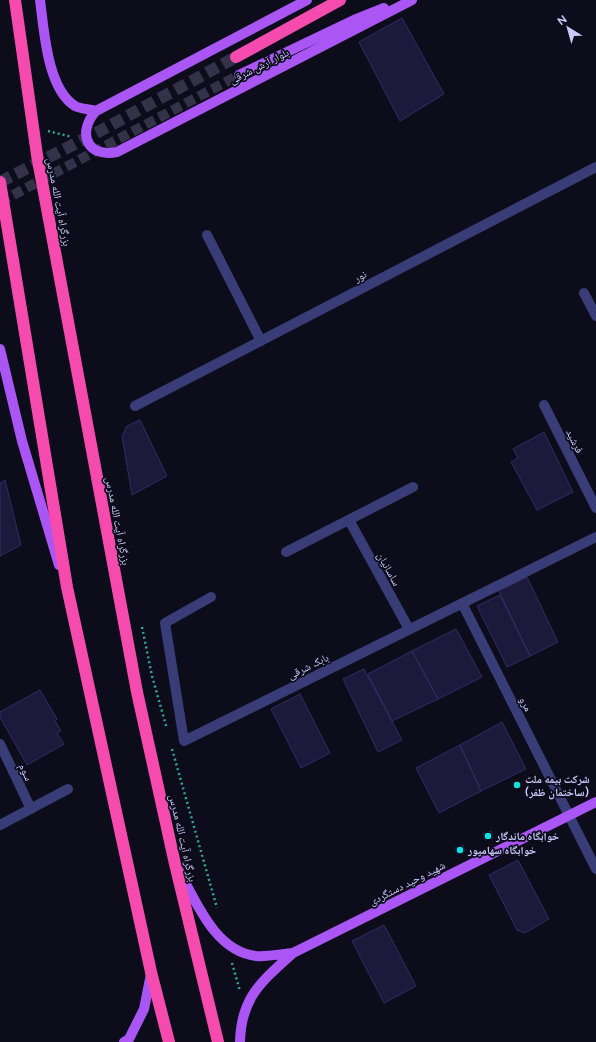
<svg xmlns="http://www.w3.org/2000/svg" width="596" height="1042" viewBox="0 0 596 1042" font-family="Figtree,'Noto Naskh Arabic',sans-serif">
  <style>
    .building { fill: #1c193b; stroke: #322c65 }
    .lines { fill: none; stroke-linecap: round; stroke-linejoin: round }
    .major-tunnel { stroke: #333248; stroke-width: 10; stroke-dasharray: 10 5; stroke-linecap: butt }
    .highway-tunnel { stroke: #333248; stroke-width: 12; stroke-dasharray: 12 6; stroke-linecap: butt }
    .path { stroke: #33a693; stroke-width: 2.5; stroke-dasharray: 2 3; stroke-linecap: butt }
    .minor { stroke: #393d77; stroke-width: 10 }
    .major { stroke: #aa56f5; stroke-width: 10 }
    .highway { stroke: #f54bae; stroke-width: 12 }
    .poi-dot { fill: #0de4e3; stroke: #0d0c1b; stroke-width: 1.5 }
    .labels { text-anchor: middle; stroke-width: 3.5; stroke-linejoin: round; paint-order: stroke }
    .street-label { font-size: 11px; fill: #c9c9fc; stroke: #0d0c1b }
    .poi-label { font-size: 11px; font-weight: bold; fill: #c9c9fc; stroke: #0d0c1b; text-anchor: start }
  </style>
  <rect width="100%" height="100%" fill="#0d0c1b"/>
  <path class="building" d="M 402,18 L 444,94 L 400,121 L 359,42 Z
    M 140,420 L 167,476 L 132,495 L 122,436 L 127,426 Z
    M 544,432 L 573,492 L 537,510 L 511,462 L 518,458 L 513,449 Z
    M 5,480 L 21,545 L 0,556 L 0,483 Z
    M 527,577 L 558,642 L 530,656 L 499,591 Z
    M 500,595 L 530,656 L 507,667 L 477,606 Z
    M 456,629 L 482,677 L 438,699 L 412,651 Z
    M 412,651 L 438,699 L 392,721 L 368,674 Z
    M 364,669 L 402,740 L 378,752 L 343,679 Z
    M 40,690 L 57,719 L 55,721 L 61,731 L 57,733 L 64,744 L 27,765 L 0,717 L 0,712 Z
    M 300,694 L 330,753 L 301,768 L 271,709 Z
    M 502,722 L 526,769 L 481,791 L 460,745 Z
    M 460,745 L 481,791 L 439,813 L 416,768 Z
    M 491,831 L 493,838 L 485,840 L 483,834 Z
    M 463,845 L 465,851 L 457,854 L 455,848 Z
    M 518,860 L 549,919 L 525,933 L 517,930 L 489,875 Z
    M 384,925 L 416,986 L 384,1003 L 352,941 Z"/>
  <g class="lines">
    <path class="major-tunnel" d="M 0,202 L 239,75"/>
    <path class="highway-tunnel" d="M 0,182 L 100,131 L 236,57"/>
    <path class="path" d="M 48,131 L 72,137
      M 142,627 L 152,676 L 167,729
      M 172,749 L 217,908
      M 232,963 L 240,991"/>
    <path class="minor" d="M 207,235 L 261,341
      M 584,293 L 596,316
      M 544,405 L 596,508
      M 135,406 L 596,167
      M 349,520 L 409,629
      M 286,552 L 413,487
      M 211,597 L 165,623 L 184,741 L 596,537
      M 462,603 L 596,869
      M 0,744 L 31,809
      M 0,825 L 68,789"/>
    <path class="major" d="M 40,0 C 44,29 47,89 75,106 C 80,109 90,109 96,111
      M 307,0 L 96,111 C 77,132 86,158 117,152 L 412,0
      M 239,75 L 354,20 L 384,8
      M 0,349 L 22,441 L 59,565
      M 179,871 C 197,903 215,951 256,956 C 267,957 281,954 293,953
      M 124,1042 L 129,1039 L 144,1009 L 151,974
      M 240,1042 C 241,997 262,981 293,953 L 596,802"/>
    <path class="highway" d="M 15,0 L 37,155 L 137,692 L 175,864 L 218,1042
      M 236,57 L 340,0
      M 0,182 L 67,587 L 151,972 L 169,1042"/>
  </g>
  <g class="poi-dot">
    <circle cx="517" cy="785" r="4"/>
    <circle cx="488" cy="836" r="4"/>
    <circle cx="460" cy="850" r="4"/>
  </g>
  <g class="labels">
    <g class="street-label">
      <text transform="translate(259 66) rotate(-27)" y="4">بلوار آرش شرقی</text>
      <text transform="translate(59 202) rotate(79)" y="4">بزرگراه آیت الله مدرس</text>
      <text transform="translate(360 276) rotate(-27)" y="4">نور</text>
      <text transform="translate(575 441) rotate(63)" y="4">فرشید</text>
      <text transform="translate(118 521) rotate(79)" y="4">بزرگراه آیت الله مدرس</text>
      <text transform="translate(389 569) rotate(61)" y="4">ساسانیان</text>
      <text transform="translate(308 666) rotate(-26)" y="4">بابک شرقی</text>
      <text transform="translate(526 704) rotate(63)" y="4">مرو</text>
      <text transform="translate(26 772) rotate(65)" y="4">سوم</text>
      <text transform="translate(183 838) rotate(77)" y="4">بزرگراه آیت الله مدرس</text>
      <text transform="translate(407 883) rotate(-27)" y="4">شهید وحید دستگردی</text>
    </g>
    <g class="poi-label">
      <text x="525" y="783">شرکت بیمه ملت<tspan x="525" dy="13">(ساختمان ظفر)</tspan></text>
      <text x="496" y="840">خوابگاه ماندگار</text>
      <text x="468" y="854">خوابگاه سهامپور</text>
    </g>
  </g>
  <g transform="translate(568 28) rotate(323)" stroke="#0d0c1b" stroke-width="3" paint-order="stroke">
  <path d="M0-3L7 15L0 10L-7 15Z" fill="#c9c9fc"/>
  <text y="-6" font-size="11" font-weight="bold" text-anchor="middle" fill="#c9c9fc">N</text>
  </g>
</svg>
